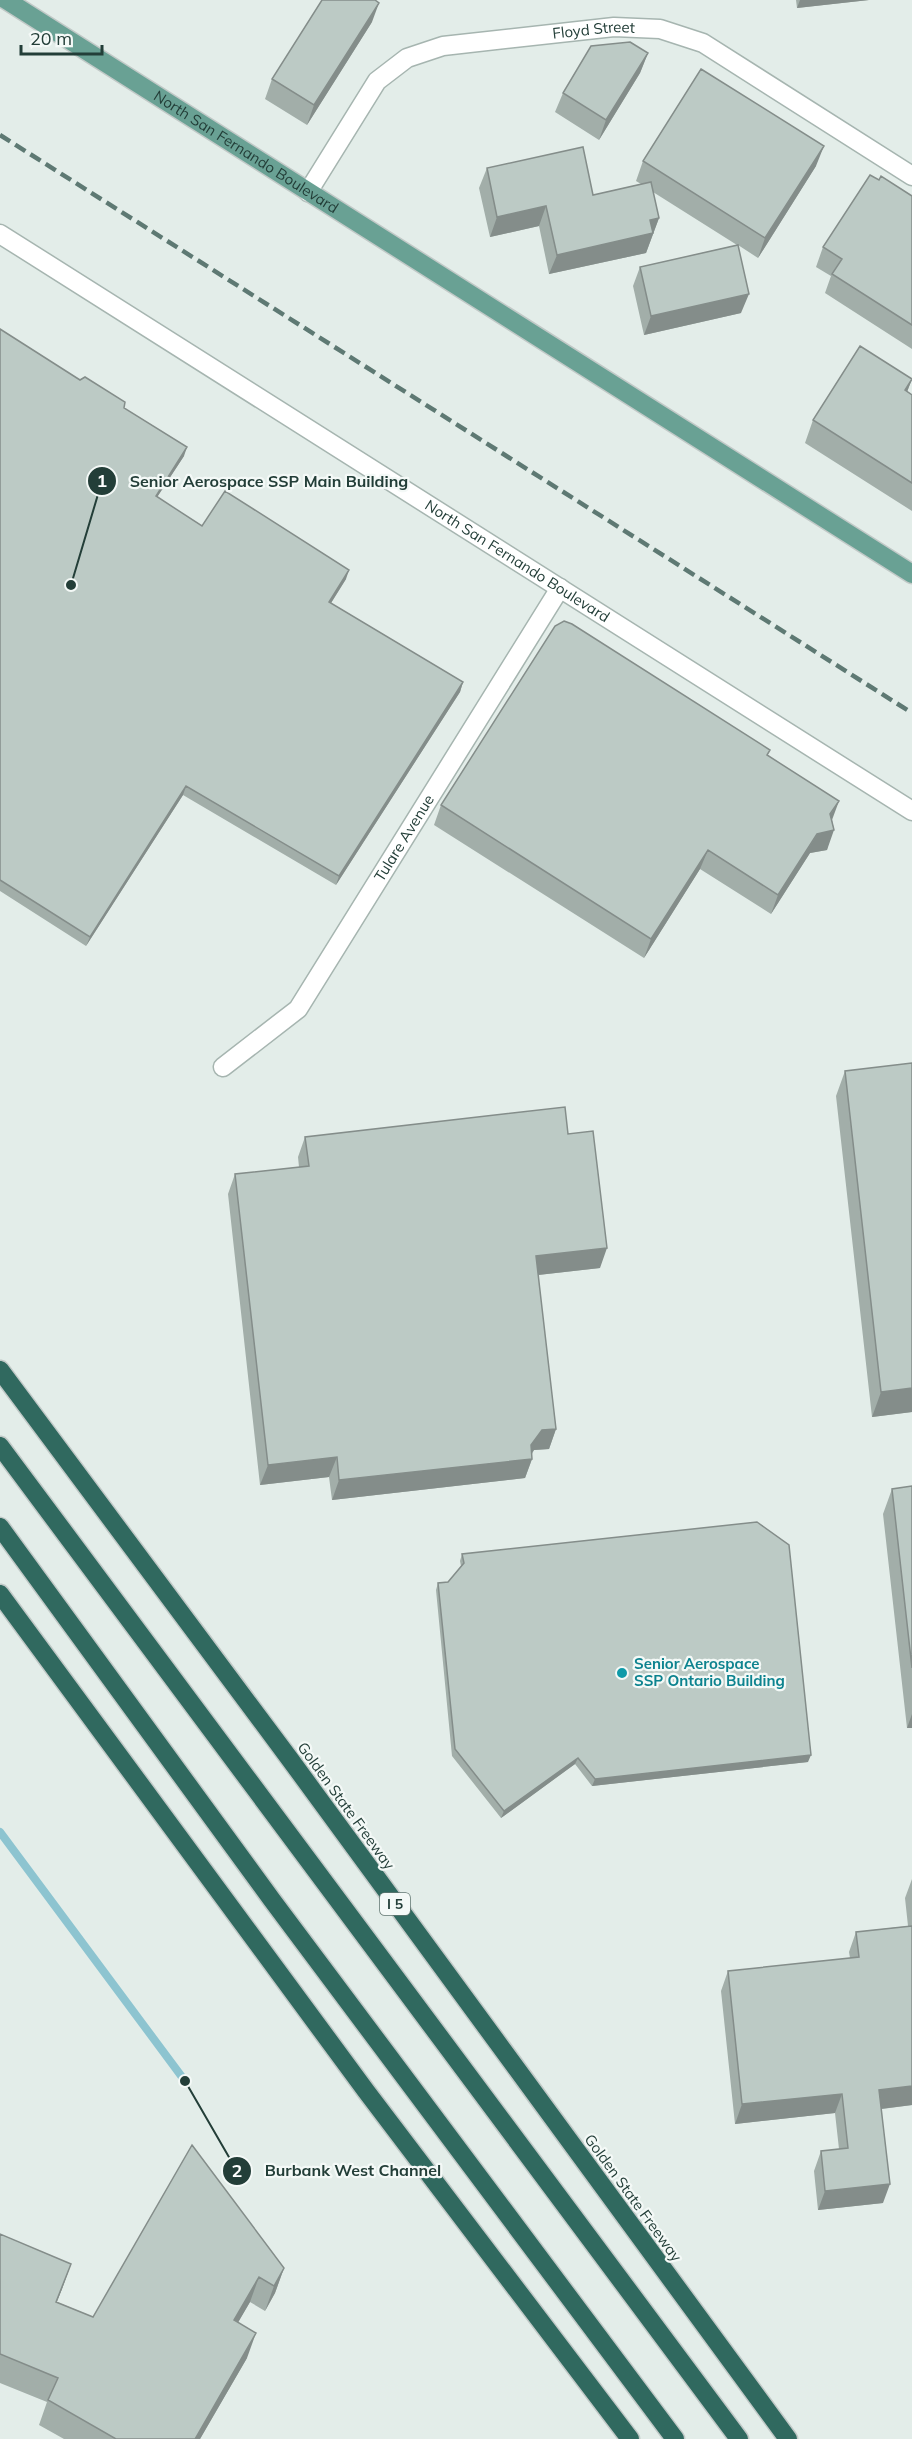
<svg xmlns="http://www.w3.org/2000/svg" width="912" height="2439" viewBox="0 0 912 2439" font-family="Mulish,sans-serif">
  <style>
    .lines { fill: none; stroke-linecap: round; stroke-linejoin: round }
    .stream { stroke: #8dc4d0; stroke-width: 8 }
    .minor-casing { stroke: #a6b5b0; stroke-width: 21 }
    .major-casing { stroke: #c1c9c7; stroke-width: 21 }
    .highway-casing { stroke: #c1c9c7; stroke-width: 21 }
    .minor { stroke: #fff; stroke-width: 18 }
    .major { stroke: #69a194; stroke-width: 18 }
    .highway { stroke: #30695f; stroke-width: 18 }
    .rail { stroke: #5e7973; stroke-width: 4.5; stroke-dasharray: 12 6; stroke-linecap: butt }
    .wall { fill: #a2aea9 }
    .shaded-wall { fill: #848d8a }
    .building { fill: #bccac5; stroke: #848d8a; stroke-width: 1.5 }
    .culture-dot { fill: #0f9aa8; stroke: #f4f9f7; stroke-width: 2 }
    .labels { text-anchor: middle; stroke-width: 4.5; stroke-linejoin: round; paint-order: stroke }
    .shield { fill: #f4f9f7; stroke: #627671; stroke-width: 1.5 }
    .shield-label { font-size: 14px; font-weight: bold; fill: #233e38 }
    .street-label { font-size: 15px; fill: #233e38; stroke: #f4f9f7 }
    .culture-label { font-size: 15px; font-weight: bold; fill: #0d838f; stroke: #f4f9f7; text-anchor: start }
    .leader { fill: none; stroke: #233e38; stroke-width: 2 }
    .callout-dot { fill: #233e38; stroke: #f4f9f7; stroke-width: 2 }
    .mark-label { font-size: 18px; text-anchor: middle; font-weight: bold; fill: #fff }
    .callout-label { font-size: 16px; text-anchor: middle; font-weight: bold; fill: #233e38; stroke: #f4f9f7; stroke-width: 4.5; stroke-linejoin: round; paint-order: stroke }
  </style>
  <rect width="100%" height="100%" fill="#e3ede9"/>
  <g class="lines">
    <path class="stream" d="M 0,1832 L 185,2081"/>
    <defs>
      <g id="minor">
        <path id="s1" d="M 308,192 L 377,81 L 407,58 L 443,46 L 614,27 L 660,29 L 703,43 L 912,176"/>
        <path id="s2" d="M 0,234 L 912,811"/>
        <path id="s3" d="M 223,1067 L 298,1009 L 560,588"/>
      </g>
      <g id="major">
        <path id="s4" d="M 6,0 L 912,574"/>
      </g>
      <path id="highway" d="M 0,1370 L 289,1758 L 788,2439
        M 0,1446 L 739,2439
        M 0,1527 L 272,1900 L 675,2439
        M 0,1594 L 366,2091 L 630,2439"/>
    </defs>
    <use href="#minor" class="minor-casing"/>
    <use href="#major" class="major-casing"/>
    <use href="#highway" class="highway-casing"/>
    <use href="#minor" class="minor"/>
    <use href="#major" class="major"/>
    <use href="#highway" class="highway"/>
    <path class="rail" d="M 0,135 L 912,713"/>
  </g>
  <path class="wall" d="M 796,0 L 869,0 L 797,8 Z
    M 372,22 L 307,125 L 265,99 L 272,79 Z
    M 648,53 L 640,73 L 599,140 L 555,112 L 563,93 Z
    M 643,161 L 816,166 L 758,258 L 738,245 L 741,313 L 644,335 L 633,286 L 640,267 L 737,245 L 653,192 L 659,218 L 646,253 L 549,274 L 539,226 L 490,237 L 479,188 L 487,168 L 593,195 L 641,184 L 636,181 Z
    M 879,180 L 912,196 L 912,349 L 825,293 L 831,276 L 816,267 L 823,247 Z
    M 0,329 L 124,408 L 184,456 L 157,497 L 202,526 L 346,579 L 331,603 L 463,682 L 460,692 L 336,885 L 183,795 L 86,946 L 0,891 Z
    M 912,379 L 907,392 L 912,395 L 912,511 L 805,443 L 813,420 Z
    M 768,755 L 832,820 L 827,850 L 810,853 L 771,914 L 700,869 L 644,958 L 434,825 L 441,805 Z
    M 845,1071 L 912,1412 L 872,1417 L 836,1096 Z
    M 568,1134 L 600,1268 L 538,1275 L 556,1429 L 549,1449 L 534,1450 L 532,1454 L 532,1459 L 525,1478 L 332,1500 L 329,1477 L 260,1485 L 228,1194 L 235,1174 L 299,1167 L 298,1157 L 305,1137 Z
    M 912,1486 L 912,1728 L 907,1728 L 883,1514 L 892,1489 Z
    M 462,1554 L 808,1762 L 592,1786 L 575,1764 L 501,1818 L 452,1756 L 436,1590 L 438,1583 L 448,1582 L 461,1566 L 460,1561 Z
    M 912,1879 L 912,2105 L 882,2109 L 883,2203 L 818,2210 L 814,2171 L 821,2151 L 839,2149 L 835,2113 L 735,2124 L 721,1991 L 728,1971 L 850,1958 L 849,1952 L 856,1932 L 908,1926 L 905,1898 Z
    M 0,2234 L 71,2264 L 57,2302 L 93,2317 L 284,2268 L 275,2293 L 265,2311 L 250,2302 L 238,2322 L 247,2358 L 200,2439 L 64,2439 L 39,2425 L 47,2402 L 0,2383 Z"/>
  <path class="shaded-wall" d="M 800,0 L 869,0 L 797,8 Z
    M 379,3 L 372,22 L 307,125 L 314,105 Z
    M 648,53 L 640,73 L 599,140 L 606,120 Z
    M 824,146 L 816,166 L 758,258 L 765,238 Z
    M 546,206 L 539,226 L 490,237 L 497,217 Z
    M 659,218 L 646,253 L 549,274 L 557,255 L 650,220 Z
    M 749,294 L 741,313 L 644,335 L 651,316 Z
    M 912,379 L 903,402 L 905,390 Z
    M 187,447 L 184,456 L 152,505 L 156,496 Z
    M 349,570 L 346,579 L 326,611 L 329,602 Z
    M 463,682 L 460,692 L 336,885 L 339,876 Z
    M 186,786 L 183,795 L 86,946 L 90,937 Z
    M 839,801 L 832,820 L 834,830 L 827,850 L 810,853 L 771,914 L 778,895 Z
    M 708,850 L 700,869 L 644,958 L 651,939 Z
    M 607,1248 L 600,1268 L 529,1276 L 536,1256 Z
    M 912,1388 L 912,1412 L 872,1417 L 881,1392 Z
    M 556,1429 L 549,1449 L 534,1450 L 527,1459 L 532,1459 L 525,1478 L 332,1500 L 339,1480 L 531,1445 L 542,1430 Z
    M 337,1457 L 329,1477 L 260,1485 L 268,1465 Z
    M 912,1714 L 912,1728 L 907,1728 Z
    M 811,1755 L 808,1762 L 592,1786 L 595,1779 Z
    M 578,1758 L 575,1764 L 501,1818 L 504,1811 Z
    M 912,2086 L 912,2105 L 872,2110 L 879,2090 Z
    M 842,2094 L 835,2113 L 735,2124 L 742,2104 Z
    M 890,2184 L 883,2203 L 818,2210 L 825,2191 Z
    M 71,2264 L 62,2289 L 46,2327 L 56,2302 Z
    M 284,2268 L 275,2293 L 265,2311 L 274,2286 Z
    M 259,2277 L 250,2302 L 225,2345 L 234,2320 Z
    M 256,2333 L 247,2358 L 200,2439 L 195,2439 Z"/>
  <path class="building" d="M 322,0 L 375,0 L 379,3 L 314,105 L 272,79 Z
    M 630,42 L 648,53 L 606,120 L 563,93 L 591,46 Z
    M 701,69 L 824,146 L 765,238 L 643,161 Z
    M 583,147 L 593,195 L 651,182 L 659,218 L 650,220 L 653,233 L 557,255 L 546,206 L 497,217 L 487,168 Z
    M 870,175 L 879,180 L 881,176 L 912,196 L 912,325 L 832,274 L 842,259 L 823,247 Z
    M 738,245 L 749,294 L 651,316 L 640,267 Z
    M 0,329 L 80,380 L 85,377 L 125,402 L 124,408 L 187,447 L 156,496 L 202,526 L 225,491 L 349,570 L 329,602 L 463,682 L 339,876 L 186,786 L 90,937 L 0,880 Z
    M 860,346 L 912,379 L 905,390 L 912,395 L 912,483 L 813,420 Z
    M 564,621 L 572,624 L 770,750 L 767,755 L 839,801 L 830,814 L 834,830 L 817,834 L 778,895 L 708,850 L 651,939 L 441,805 L 555,626 Z
    M 912,1063 L 912,1388 L 881,1392 L 845,1071 Z
    M 565,1107 L 568,1134 L 593,1131 L 607,1248 L 536,1256 L 556,1429 L 542,1430 L 531,1445 L 532,1459 L 339,1480 L 337,1457 L 268,1465 L 235,1174 L 309,1166 L 305,1137 Z
    M 912,1486 L 912,1668 L 892,1489 Z
    M 757,1522 L 789,1545 L 811,1755 L 595,1779 L 578,1758 L 504,1811 L 455,1749 L 438,1583 L 448,1582 L 464,1563 L 462,1554 Z
    M 912,1926 L 912,2086 L 879,2090 L 890,2184 L 825,2191 L 821,2151 L 848,2148 L 842,2094 L 742,2104 L 728,1971 L 859,1957 L 856,1932 Z
    M 192,2145 L 284,2268 L 274,2286 L 259,2277 L 234,2320 L 256,2333 L 195,2439 L 116,2439 L 48,2400 L 58,2378 L 0,2354 L 0,2234 L 71,2264 L 56,2302 L 93,2317 Z"/>
  <circle class="culture-dot" cx="622" cy="1673" r="6"/>
  <g class="labels">
    <rect class="shield" x="380" y="1893" width="30" height="22" rx="4.5"/>
    <g class="shield-label">
      <text x="395" y="1909">I 5</text>
    </g>
    <g class="street-label">
      <text dy="5" stroke="none"><textPath href="#s1" startOffset="358">Floyd Street</textPath></text>
      <text dy="5" stroke="none"><textPath href="#s4" startOffset="284">North San Fernando Boulevard</textPath></text>
      <text dy="5" stroke="none"><textPath href="#s2" startOffset="612">North San Fernando Boulevard</textPath></text>
      <text dy="5" stroke="none"><textPath href="#s3" startOffset="296">Tulare Avenue</textPath></text>
      <text transform="translate(346 1806) rotate(54)" y="5">Golden State Freeway</text>
      <text transform="translate(633 2198) rotate(54)" y="5">Golden State Freeway</text>
    </g>
    <g class="culture-label">
      <text x="634" y="1669">Senior Aerospace<tspan x="634" dy="17">SSP Ontario Building</tspan></text>
    </g>
  </g>
  <path class="leader" d="M71 585L102 481M185 2081L237 2171"/>
  <g class="callout-dot">
    <circle cx="71" cy="585" r="6"/>
    <circle cx="185" cy="2081" r="6"/>
    <circle cx="102" cy="481" r="15"/>
    <circle cx="237" cy="2171" r="15"/>
  </g>
  <g class="mark-label">
    <text x="102" y="487">1</text>
    <text x="237" y="2177">2</text>
  </g>
  <g class="callout-label">
    <text x="269" y="487">Senior Aerospace SSP Main Building</text>
    <text x="353" y="2176">Burbank West Channel</text>
  </g>
  <path d="M21 45v9h81v-9" fill="none" stroke="#233e38" stroke-width="3"/>
  <text x="30" y="45" font-size="18" fill="#233e38" stroke="#f4f9f7" stroke-width="4.5" paint-order="stroke">20 m</text>
</svg>
